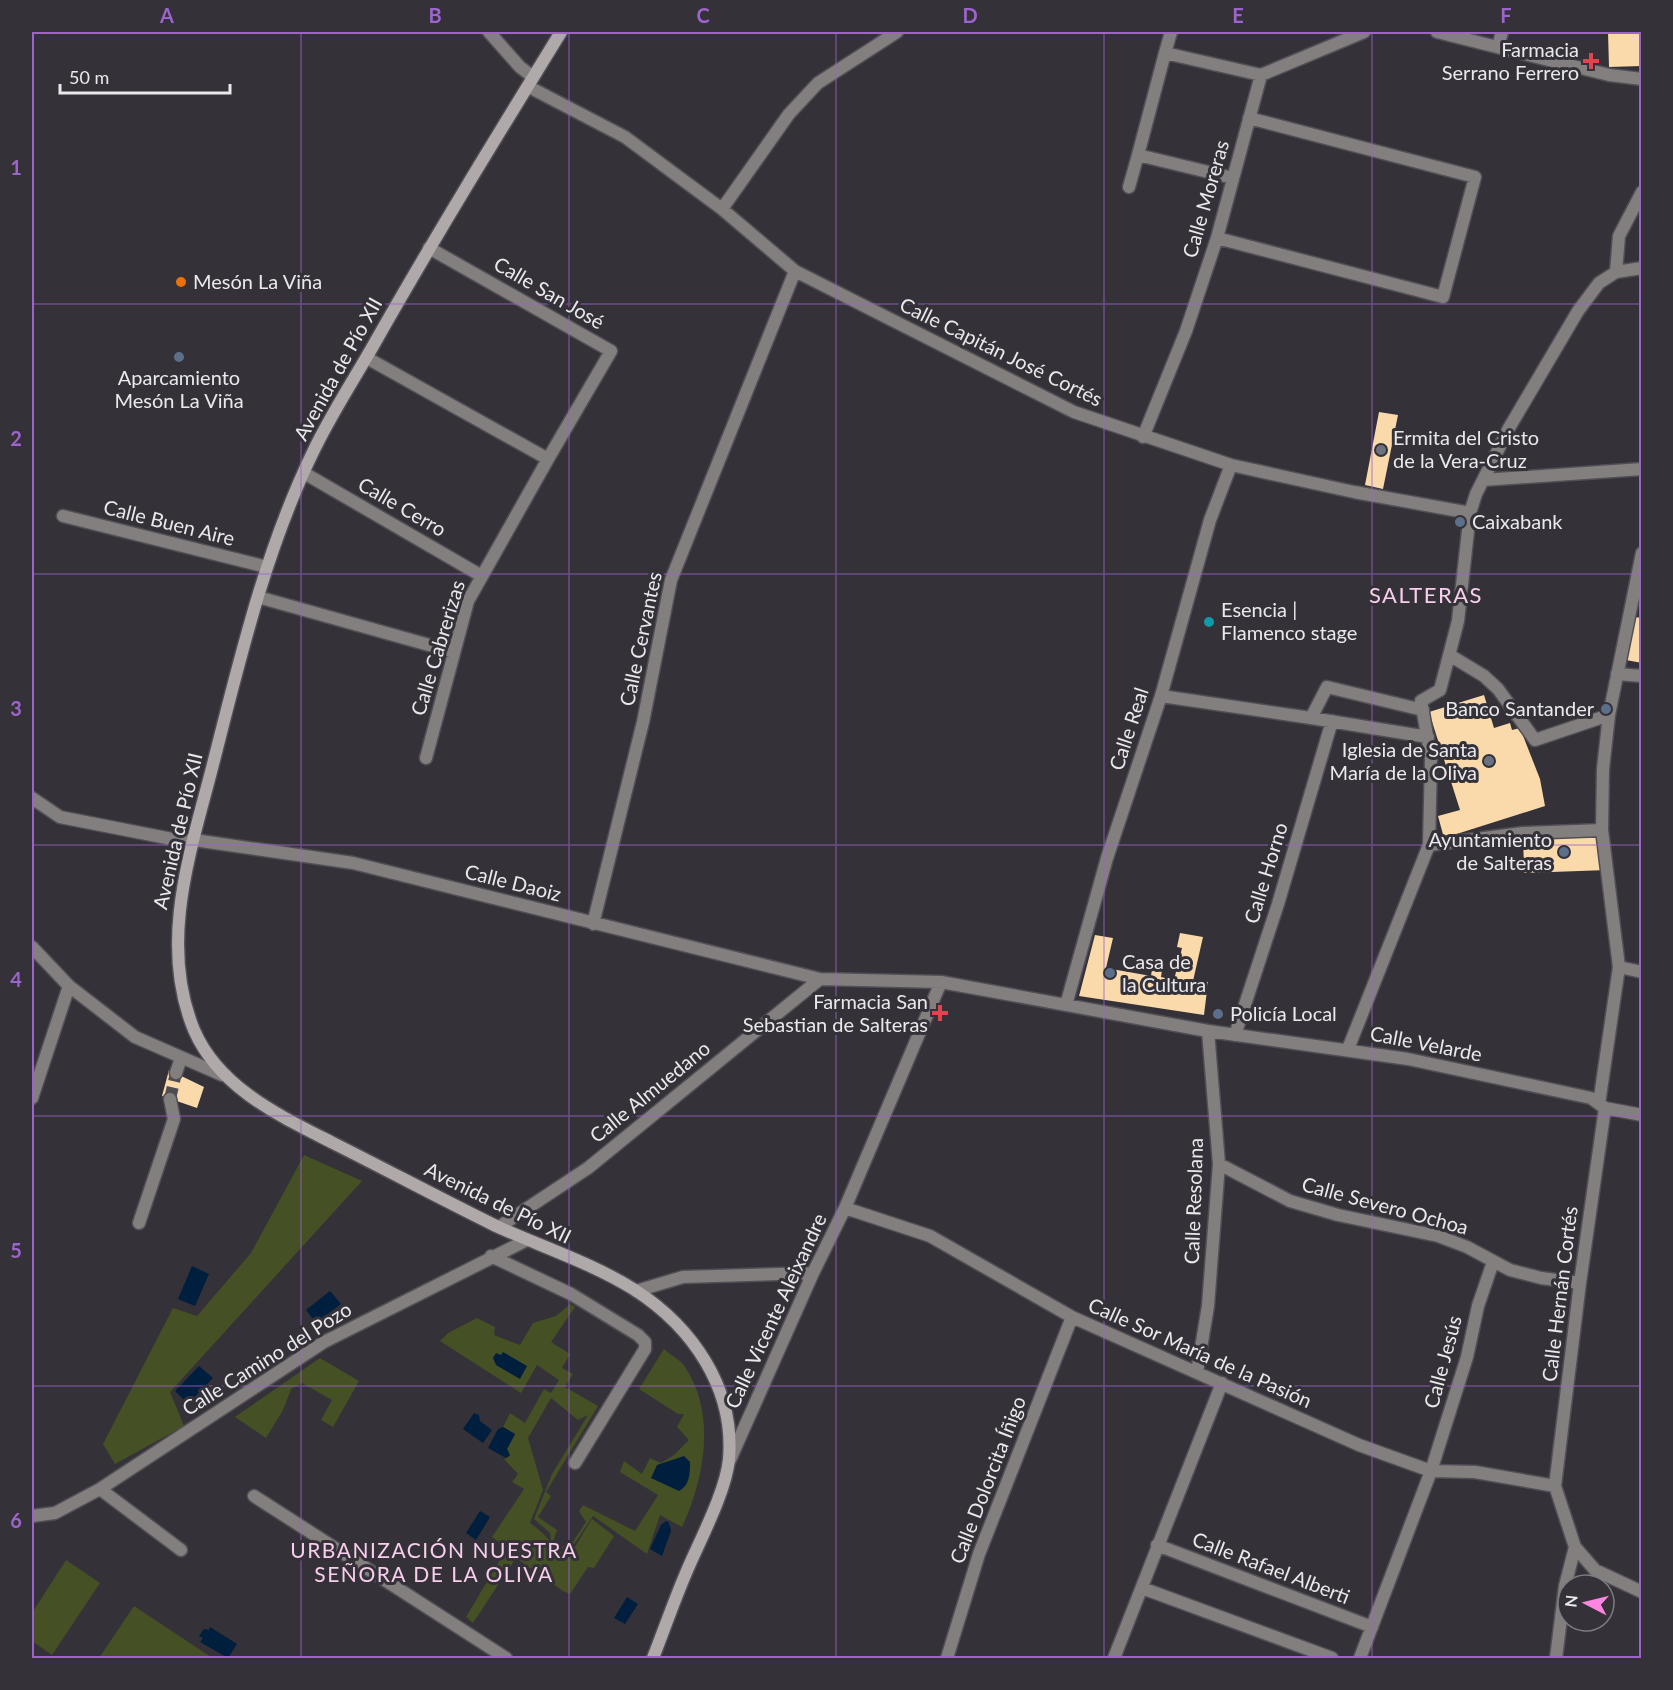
<svg xmlns="http://www.w3.org/2000/svg" width="1673" height="1690" viewBox="0 0 1673 1690" font-family="Lato,sans-serif">
  <style>
    .green { fill: #455025 }
    .water { fill: #001e3e }
    .building { fill: #fadaaa }
    .lines { fill: none; stroke-linecap: round; stroke-linejoin: round }
    .minor-tunnel { stroke: #4f4d53; stroke-width: 12; stroke-dasharray: 12 6; stroke-linecap: butt }
    .pedestrian-casing { stroke: #514f55; stroke-width: 15 }
    .minor-casing { stroke: #514f55; stroke-width: 15 }
    .tertiary-casing { stroke: #514f55; stroke-width: 15 }
    .secondary-casing { stroke: #514f55; stroke-width: 15 }
    .pedestrian { stroke: #837f7f; stroke-width: 12 }
    .minor { stroke: #837f7f; stroke-width: 12 }
    .tertiary { stroke: #837f7f; stroke-width: 12 }
    .secondary { stroke: #b0a9a9; stroke-width: 12 }
    .grid { fill: none; stroke: #9c64cc; stroke-width: 1.5; stroke-opacity: 0.55 }
    .health-dot { fill: #e0444e; stroke: #343238; stroke-width: 2 }
    .food-dot { fill: #e8710a; stroke: #343238; stroke-width: 2 }
    .service-dot { fill: #5c6f8a; stroke: #343238; stroke-width: 2 }
    .worship-dot { fill: #6b7280; stroke: #343238; stroke-width: 2 }
    .culture-dot { fill: #0f9aa8; stroke: #343238; stroke-width: 2 }
    .labels { text-anchor: middle; stroke-width: 6; stroke-linejoin: round; paint-order: stroke }
    .poi-label { font-size: 20px; fill: #e9e8ec; stroke: #343238; text-anchor: start }
    .street-label { font-size: 20px; fill: #e9e8ec; stroke: #343238 }
    .neighbourhood-label { font-size: 21px; letter-spacing: 1.5px; fill: #f7ceeb; stroke: #343238 }
    .quarter-label { font-size: 22px; letter-spacing: 1.5px; fill: #f7ceeb; stroke: #343238 }
    .neatline { fill: none; stroke: #9c64cc; stroke-width: 2 }
    .grid-label { font-size: 20px; text-anchor: middle; font-weight: bold; fill: #9c64cc }
  </style>
  <rect width="100%" height="100%" fill="#343238"/>
  <path class="green" d="M 304,1155 L 362,1181 L 170,1392 L 184,1426 L 115,1464 L 103,1444 L 173,1308 L 197,1316 L 251,1253 Z
    M 570,1304 L 575,1307 L 551,1342 L 570,1354 L 562,1368 L 573,1374 L 565,1387 L 598,1406 L 546,1492 L 551,1496 L 538,1517 L 557,1530 L 553,1542 L 568,1549 L 586,1522 L 579,1511 L 583,1505 L 635,1531 L 658,1495 L 620,1472 L 624,1461 L 642,1474 L 650,1458 L 661,1463 L 674,1455 L 689,1440 L 677,1427 L 684,1414 L 678,1414 L 639,1389 L 664,1349 C 670,1355 681,1360 685,1367 C 717,1415 704,1479 682,1527 L 660,1515 L 647,1554 L 593,1516 L 569,1552 L 551,1541 L 550,1533 L 534,1519 L 552,1474 L 588,1415 L 578,1420 L 551,1398 L 528,1438 L 543,1490 L 530,1523 C 545,1533 553,1546 568,1558 L 592,1519 L 614,1536 L 594,1568 L 588,1567 L 570,1594 L 563,1591 L 516,1558 L 473,1623 L 466,1617 L 507,1548 L 492,1537 L 524,1489 L 512,1482 L 518,1474 L 504,1459 L 510,1456 L 507,1449 L 515,1434 L 503,1427 L 510,1413 L 525,1423 L 544,1389 L 551,1393 L 559,1380 L 537,1365 L 521,1393 L 440,1341 L 448,1333 L 477,1318 L 495,1327 L 494,1335 L 520,1345 L 533,1323 L 556,1316 Z
    M 320,1358 L 359,1381 L 333,1427 L 321,1420 L 332,1400 L 302,1383 L 291,1389 L 283,1410 L 266,1438 L 235,1417 Z
    M 66,1560 L 100,1583 L 52,1655 L 32,1641 L 32,1613 Z
    M 134,1606 L 211,1657 L 210,1658 L 99,1658 Z"/>
  <path class="water" d="M 192,1266 L 209,1274 L 195,1306 L 178,1299 Z
    M 330,1291 L 341,1304 L 316,1323 L 306,1310 Z
    M 503,1352 L 527,1366 L 520,1379 L 496,1365 L 493,1358 L 496,1353 L 501,1355 Z
    M 199,1366 L 213,1378 L 188,1404 L 175,1391 Z
    M 474,1413 L 479,1415 L 480,1421 L 492,1430 L 483,1443 L 463,1429 Z
    M 503,1427 L 515,1434 L 507,1449 L 510,1455 L 506,1458 L 488,1448 L 498,1429 Z
    M 684,1456 L 690,1462 C 690,1474 690,1485 679,1491 L 651,1478 L 657,1465 Z
    M 480,1511 L 490,1517 L 476,1540 L 466,1533 Z
    M 666,1521 L 669,1523 L 671,1531 L 662,1556 L 650,1549 L 661,1525 Z
    M 627,1597 L 638,1604 L 625,1624 L 614,1618 Z
    M 210,1627 L 237,1644 L 228,1658 L 200,1642 L 203,1638 L 199,1636 L 204,1629 L 209,1630 Z"/>
  <path class="building" d="M 1608,32 L 1642,32 L 1642,66 L 1609,67 Z
    M 1379,412 L 1398,415 L 1383,489 L 1365,485 Z
    M 1635,617 L 1642,618 L 1642,663 L 1626,660 Z
    M 1484,695 L 1494,728 L 1510,723 L 1512,730 L 1520,728 L 1540,779 L 1545,806 L 1444,838 L 1438,816 L 1460,810 L 1429,712 Z
    M 1602,830 L 1607,870 L 1524,873 L 1523,833 Z
    M 1180,933 L 1203,937 L 1193,981 L 1208,982 L 1204,1015 L 1079,996 L 1095,935 L 1113,938 L 1106,968 L 1151,976 L 1152,969 L 1162,970 L 1161,977 L 1174,980 L 1182,948 L 1177,947 Z
    M 169,1070 L 204,1087 L 197,1108 L 162,1096 Z"/>
  <g class="lines">
    <path class="minor-tunnel" d="M 170,1099 L 176,1073"/>
    <defs>
      <path id="pedestrian" d="M 1617,674 L 1642,676
        M 1619,967 L 1642,972"/>
      <path id="minor" d="M 489,32 L 520,67 L 533,77
        M 1437,32 L 1609,75 L 1642,79
        M 1498,47 L 1502,32
        M 1165,53 L 1171,32
        M 529,87 L 625,137 L 722,209 L 795,271 L 1074,412 L 1231,465 L 1354,492 L 1470,513
        M 1233,178 L 1138,155 L 1165,53 L 1261,75
        M 1129,187 L 1138,155
        M 722,209 L 789,114 L 818,83 L 897,32
        M 1217,238 L 1443,297 L 1475,177 L 1249,118
        M 1616,272 L 1619,236 L 1642,192
        M 367,358 L 548,459 L 611,351 L 429,248
        M 1143,437 L 1186,331 L 1217,238 L 1261,75 L 1364,32
        M 304,473 L 480,575
        M 1483,480 L 1642,469
        M 63,516 L 267,567
        M 258,597 L 454,652
        M 1451,656 L 1484,676 L 1498,689 L 1535,740 L 1609,715
        M 1161,696 L 1311,718
        M 1423,710 L 1327,687 L 1311,718 L 1428,737
        M 426,758 L 468,601 L 548,459
        M 32,798 L 60,817 L 177,840 L 194,840 L 353,863 L 820,979 L 941,982 L 1208,1031 L 1408,1059 L 1591,1098 L 1605,1108 L 1642,1115
        M 1429,845 L 1523,833 L 1602,830
        M 593,924 L 643,722 L 671,580 L 795,271
        M 1066,1005 L 1107,858 L 1161,696 L 1210,520 L 1231,465
        M 1235,1035 L 1278,904 L 1332,721
        M 1348,1049 L 1429,845 L 1431,759 L 1421,701 L 1440,690 L 1458,621 L 1470,513 L 1476,494 L 1509,428 L 1578,311 L 1599,283 L 1616,272 L 1642,268
        M 176,1073 L 181,1058
        M 32,1098 L 69,986
        M 1599,1104 L 1619,967 L 1602,830 L 1603,769 L 1609,715 L 1642,553
        M 1605,1108 L 1580,1283 L 1555,1486 L 1575,1547 L 1595,1570 L 1642,1592
        M 1219,1164 L 1290,1201 L 1338,1215 L 1438,1236 L 1467,1247 L 1510,1270 L 1541,1278 L 1580,1283
        M 845,1208 L 930,1236 L 1072,1317 L 1359,1445 L 1431,1471 L 1475,1472 L 1555,1486
        M 139,1223 L 174,1119 L 170,1099
        M 499,1227 L 588,1168 L 820,979
        M 491,1256 L 571,1294 L 638,1335 L 645,1342 L 645,1349 L 575,1463
        M 636,1291 L 683,1277 L 813,1273
        M 1197,1372 L 1208,1306 L 1219,1164 L 1208,1031
        M 729,1462 L 813,1273 L 845,1208 L 941,982
        M 100,1489 L 181,1550
        M 254,1496 L 506,1658
        M 32,1516 L 55,1513 L 100,1489 L 324,1342 L 527,1240
        M 1157,1545 L 1372,1627
        M 1142,1588 L 1332,1658
        M 947,1658 L 979,1554 L 1072,1317
        M 1114,1658 L 1222,1383
        M 1360,1658 L 1431,1471 L 1467,1357 L 1478,1306 L 1493,1262
        M 1556,1658 L 1565,1586 L 1575,1547"/>
      <path id="tertiary" d="M 32,947 L 69,986 L 135,1037 L 222,1075"/>
      <path id="secondary" d="M 561,32 C 497,136 433,240 373,346 C 353,381 330,416 313,452 C 264,553 239,663 211,772 C 189,856 159,945 194,1030 C 219,1088 280,1116 333,1143 C 387,1170 441,1199 496,1226 C 542,1247 592,1263 635,1290 C 692,1327 735,1388 729,1459 C 726,1492 699,1542 686,1573 C 674,1601 664,1630 653,1658"/>
    </defs>
    <use href="#pedestrian" class="pedestrian-casing"/>
    <use href="#minor" class="minor-casing"/>
    <use href="#tertiary" class="tertiary-casing"/>
    <use href="#secondary" class="secondary-casing"/>
    <use href="#pedestrian" class="pedestrian"/>
    <use href="#minor" class="minor"/>
    <use href="#tertiary" class="tertiary"/>
    <use href="#secondary" class="secondary"/>
  </g>
  <path class="grid" d="M 301,32 L 301,1658M 569,32 L 569,1658M 836,32 L 836,1658M 1104,32 L 1104,1658M 1372,32 L 1372,1658M 32,304 L 1642,304M 32,574 L 1642,574M 32,845 L 1642,845M 32,1116 L 1642,1116M 32,1386 L 1642,1386"/>
  <g class="health-dot">
    <path d="M1588 52h6v6h6v6h-6v6h-6v-6h-6v-6h6z"/>
    <path d="M937 1004h6v6h6v6h-6v6h-6v-6h-6v-6h6z"/>
  </g>
  <circle class="food-dot" cx="181" cy="282" r="6"/>
  <g class="service-dot">
    <circle cx="179" cy="357" r="6"/>
    <circle cx="1460" cy="522" r="6"/>
    <circle cx="1606" cy="709" r="6"/>
    <circle cx="1564" cy="852" r="6"/>
    <circle cx="1110" cy="973" r="6"/>
    <circle cx="1218" cy="1014" r="6"/>
  </g>
  <g class="worship-dot">
    <circle cx="1381" cy="450" r="6"/>
    <circle cx="1489" cy="761" r="6"/>
  </g>
  <circle class="culture-dot" cx="1209" cy="622" r="6"/>
  <g class="labels">
    <g class="poi-label">
      <text x="1579" y="57" text-anchor="end">Farmacia<tspan x="1579" dy="23">Serrano Ferrero</tspan></text>
      <text x="193" y="289">Mesón La Viña</text>
      <text x="179" y="385" text-anchor="middle">Aparcamiento<tspan x="179" dy="23">Mesón La Viña</tspan></text>
      <text x="1393" y="445">Ermita del Cristo<tspan x="1393" dy="23">de la Vera-Cruz</tspan></text>
      <text x="1472" y="529">Caixabank</text>
      <text x="1221" y="617">Esencia |<tspan x="1221" dy="23">Flamenco stage</tspan></text>
      <text x="1594" y="716" text-anchor="end">Banco Santander</text>
      <text x="1477" y="757" text-anchor="end">Iglesia de Santa<tspan x="1477" dy="23">María de la Oliva</tspan></text>
      <text x="1552" y="847" text-anchor="end">Ayuntamiento<tspan x="1552" dy="23">de Salteras</tspan></text>
      <text x="1122" y="969">Casa de<tspan x="1122" dy="23">la Cultura</tspan></text>
      <text x="928" y="1009" text-anchor="end">Farmacia San<tspan x="928" dy="23">Sebastian de Salteras</tspan></text>
      <text x="1230" y="1021">Policía Local</text>
    </g>
    <g class="street-label">
      <text transform="translate(1206 199) rotate(-74)" y="7">Calle Moreras</text>
      <text transform="translate(549 293) rotate(30)" y="7">Calle San José</text>
      <text transform="translate(1001 352) rotate(26)" y="7">Calle Capitán José Cortés</text>
      <text transform="translate(338 369) rotate(-61)" y="7">Avenida de Pío XII</text>
      <text transform="translate(402 507) rotate(30)" y="7">Calle Cerro</text>
      <text transform="translate(169 523) rotate(14)" y="7">Calle Buen Aire</text>
      <text transform="translate(641 639) rotate(-78)" y="7">Calle Cervantes</text>
      <text transform="translate(438 648) rotate(-73)" y="7">Calle Cabrerizas</text>
      <text transform="translate(1129 729) rotate(-72)" y="7">Calle Real</text>
      <text transform="translate(178 831) rotate(-77)" y="7">Avenida de Pío XII</text>
      <text transform="translate(1266 873) rotate(-73)" y="7">Calle Horno</text>
      <text transform="translate(513 883) rotate(14)" y="7">Calle Daoiz</text>
      <text transform="translate(1426 1044) rotate(11)" y="7">Calle Velarde</text>
      <text transform="translate(650 1092) rotate(-39)" y="7">Calle Almuedano</text>
      <text transform="translate(1194 1201) rotate(-88)" y="7">Calle Resolana</text>
      <text transform="translate(498 1203) rotate(26)" y="7">Avenida de Pío XII</text>
      <text transform="translate(1385 1206) rotate(15)" y="7">Calle Severo Ochoa</text>
      <text transform="translate(1560 1294) rotate(-83)" y="7">Calle Hernán Cortés</text>
      <text transform="translate(776 1311) rotate(-65)" y="7">Calle Vicente Aleixandre</text>
      <text transform="translate(1200 1353) rotate(24)" y="7">Calle Sor María de la Pasión</text>
      <text transform="translate(267 1359) rotate(-32)" y="7">Calle Camino del Pozo</text>
      <text transform="translate(1443 1362) rotate(-75)" y="7">Calle Jesús</text>
      <text transform="translate(988 1480) rotate(-69)" y="7">Calle Dolorcita Íñigo</text>
      <text transform="translate(1271 1568) rotate(21)" y="7">Calle Rafael Alberti</text>
    </g>
    <g class="neighbourhood-label">
      <text x="434" y="1558">URBANIZACIÓN NUESTRA<tspan x="434" dy="24">SEÑORA DE LA OLIVA</tspan></text>
    </g>
    <g class="quarter-label">
      <text x="1426" y="603">SALTERAS</text>
    </g>
  </g>
  <rect width="1673" height="1690" fill="none" stroke="#343238" stroke-width="66"/>
  <g transform="translate(1586 1603) rotate(277)"><circle r="28" fill="#343238" stroke="#7c7b80" stroke-width="1.5"/>
  <path d="M0-4.5L10 22L0 15L-10 22Z" fill="#fe86e0"/>
  <text y="-9" font-size="16" font-weight="bold" text-anchor="middle" fill="#e9e8ec">N</text>
  </g>
  <path d="M60 84v9h170v-9" fill="none" stroke="#e9e8ec" stroke-width="3"/>
  <text x="69" y="84" font-size="18" fill="#e9e8ec" stroke="#343238" stroke-width="4.5" paint-order="stroke">50 m</text>
  <rect x="33" y="33" width="1607" height="1624" class="neatline"/>
  <g class="grid-label">
    <text x="167" y="23">A</text>
    <text x="435" y="23">B</text>
    <text x="703" y="23">C</text>
    <text x="970" y="23">D</text>
    <text x="1238" y="23">E</text>
    <text x="1506" y="23">F</text>
    <text x="16" y="175">1</text>
    <text x="16" y="446">2</text>
    <text x="16" y="716">3</text>
    <text x="16" y="987">4</text>
    <text x="16" y="1258">5</text>
    <text x="16" y="1528">6</text>
  </g>
</svg>
